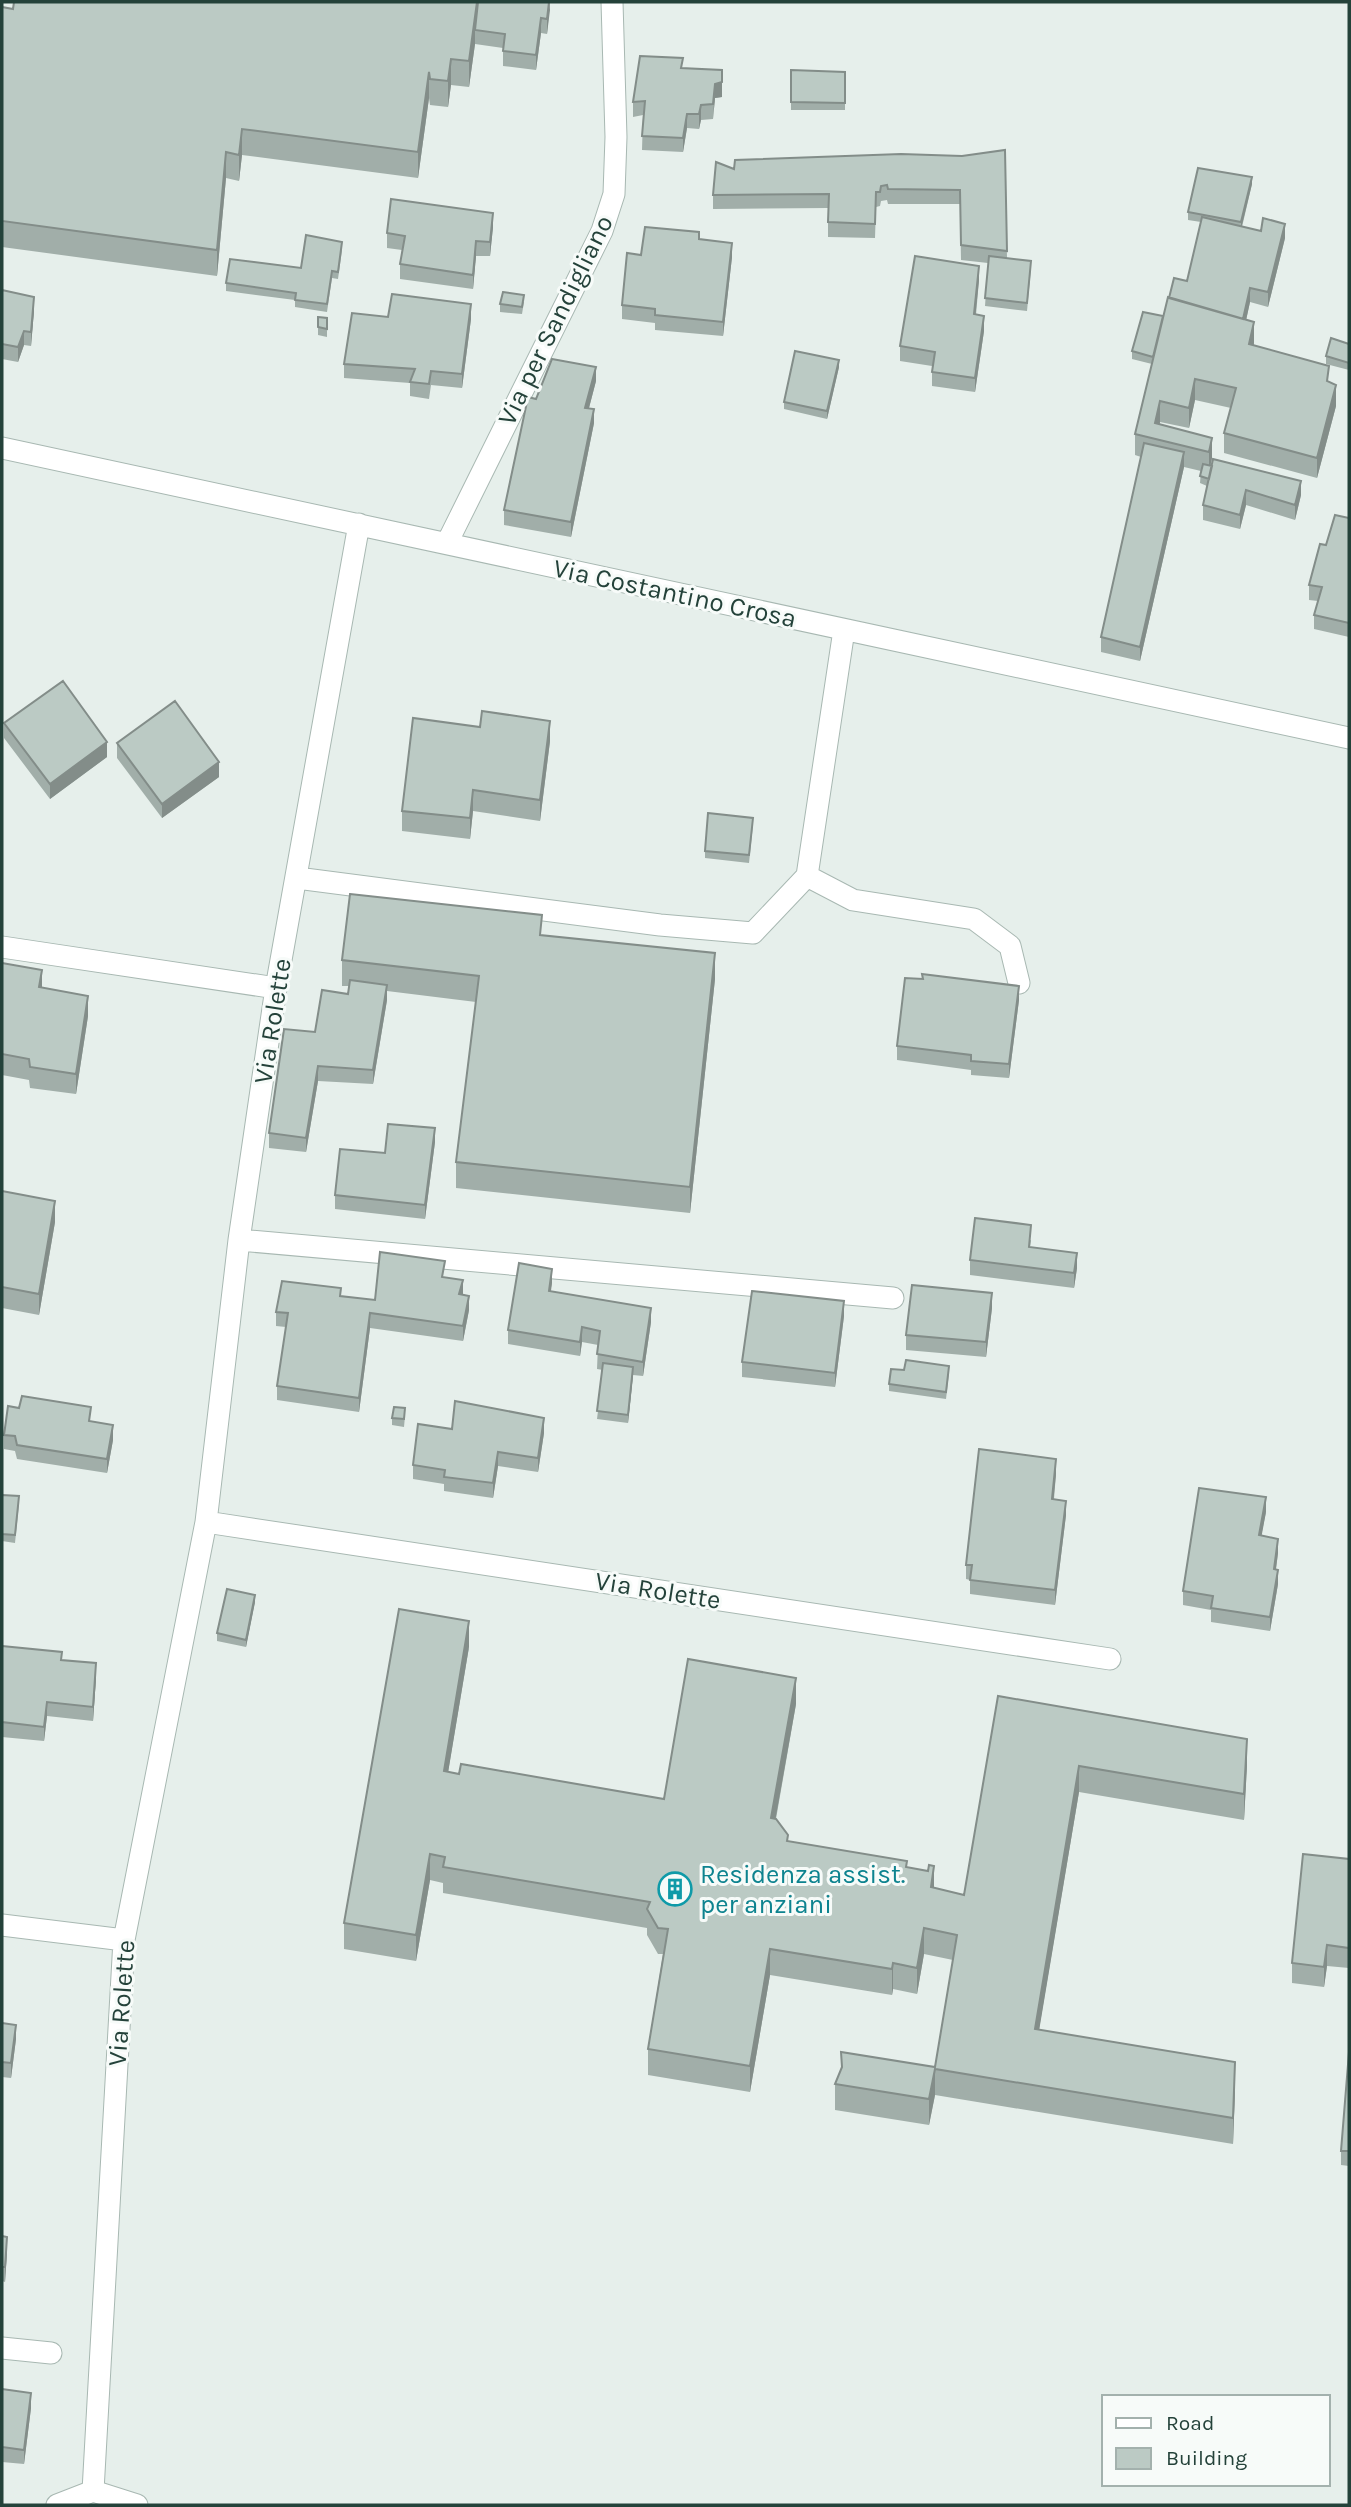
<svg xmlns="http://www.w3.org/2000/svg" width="1351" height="2507" viewBox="0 0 1351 2507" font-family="Karla,sans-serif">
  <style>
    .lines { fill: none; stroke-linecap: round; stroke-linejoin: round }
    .minor-casing { stroke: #a8b8b2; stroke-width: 23 }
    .minor { stroke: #fff; stroke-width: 21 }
    .wall { fill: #a1aea9 }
    .shaded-wall { fill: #838d89 }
    .building { fill: #bbcac4; stroke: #838d89; stroke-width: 2 }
    .labels { text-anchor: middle; stroke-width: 6; stroke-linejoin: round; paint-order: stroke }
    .street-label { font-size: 26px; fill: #24423a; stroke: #f7fbf9 }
    .culture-label { font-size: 26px; fill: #0d838f; stroke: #f7fbf9; text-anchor: start }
  </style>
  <rect width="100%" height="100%" fill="#e6efeb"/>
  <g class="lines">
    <defs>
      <path id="minor" d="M 2,448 L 1349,738
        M 447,543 L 602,231 L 614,194 L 616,137 L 612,2
        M 807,876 L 853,900 L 974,919 L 1010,946 L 1019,983
        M 297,878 L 660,925 L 753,933 L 807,876 L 844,630
        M 2,947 L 276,988
        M 239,1240 L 893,1298
        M 206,1522 L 1110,1659
        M 2,1925 L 124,1940
        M 2,2348 L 51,2353
        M 93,2491 L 124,1940 L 206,1522 L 239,1240 L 276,988 L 359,524
        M 93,2491 L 137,2505
        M 57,2505 L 93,2491"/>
    </defs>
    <use href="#minor" class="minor-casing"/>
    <use href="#minor" class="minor"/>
  </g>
  <path class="wall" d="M 550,2 L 547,34 L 541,33 L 536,70 L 503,66 L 503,48 L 475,44 L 469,87 L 451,85 L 448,107 L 430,105 L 429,98 L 418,178 L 242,155 L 239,181 L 226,178 L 217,276 L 2,247 L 2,7 L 13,9 Z
    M 683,68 L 722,97 L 715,98 L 713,119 L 701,120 L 699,129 L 687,128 L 683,152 L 642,150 L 643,115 L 633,117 L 633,102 Z
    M 791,70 L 845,72 L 845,110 L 791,110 Z
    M 1005,150 L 1007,258 L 1031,268 L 1027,311 L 985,306 L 988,263 L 961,260 L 960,204 L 888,204 L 887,200 L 881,201 L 880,206 L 876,207 L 875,238 L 828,237 L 828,208 L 713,209 L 713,195 L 734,169 L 962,156 Z
    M 1252,184 L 1242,227 L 1285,238 L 1268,307 L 1250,302 L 1246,320 L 1254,343 L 1254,345 L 1329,382 L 1336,406 L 1317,478 L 1224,453 L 1224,433 L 1231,408 L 1195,400 L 1189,428 L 1160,422 L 1160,424 L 1212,438 L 1212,458 L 1211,465 L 1301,495 L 1295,520 L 1246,505 L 1240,529 L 1203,520 L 1203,505 L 1207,486 L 1200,483 L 1201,471 L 1184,467 L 1140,661 L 1101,652 L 1101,637 L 1141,457 L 1135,455 L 1135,434 L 1152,364 L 1132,359 L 1132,351 L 1163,319 L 1169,298 L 1187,281 L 1201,222 L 1188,220 L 1188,212 Z
    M 493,227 L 490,256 L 476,256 L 473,289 L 400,279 L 400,264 L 402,250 L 387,248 L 387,233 Z
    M 699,239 L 732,257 L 723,336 L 655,330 L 655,323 L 622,319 L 622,305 L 641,255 Z
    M 342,250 L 338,279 L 332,278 L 327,312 L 295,307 L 295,300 L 226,291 L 226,283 L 301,268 Z
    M 979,280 L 976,315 L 984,331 L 975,392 L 932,386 L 932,366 L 900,361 L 900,346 Z
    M 2,290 L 34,311 L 31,346 L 24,345 L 18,362 L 2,359 Z
    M 524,302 L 522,314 L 500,312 L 500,304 Z
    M 318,317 L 327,318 L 327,337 L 318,335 Z
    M 388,317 L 471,319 L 462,388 L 431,385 L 429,399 L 410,396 L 410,383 L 344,378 L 344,364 Z
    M 1349,344 L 1349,370 L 1326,364 L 1326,356 Z
    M 839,367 L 827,419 L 784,409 L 784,402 Z
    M 596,381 L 589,408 L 594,423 L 571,537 L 504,525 L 504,510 L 536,399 Z
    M 1349,518 L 1349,637 L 1314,629 L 1314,615 L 1318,601 L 1309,600 L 1309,585 L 1326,545 Z
    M 4,723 L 107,757 L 50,799 L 4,738 Z
    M 550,741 L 540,821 L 473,811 L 470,839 L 402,831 L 402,811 Z
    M 117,743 L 219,777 L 162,818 L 117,758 Z
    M 753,825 L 749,863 L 705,858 L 705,851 Z
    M 542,935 L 715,979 L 690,1213 L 456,1188 L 456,1162 L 476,1002 L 387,991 L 387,1000 L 373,1084 L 318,1081 L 306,1152 L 269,1148 L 269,1133 L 315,1032 L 348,994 L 349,986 L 342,986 L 342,960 Z
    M 2,963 L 88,1016 L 76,1094 L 30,1088 L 29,1080 L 2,1075 Z
    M 922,974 L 1019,1000 L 1009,1078 L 971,1075 L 971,1070 L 897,1060 L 897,1046 L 922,979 Z
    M 435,1142 L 425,1219 L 335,1209 L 335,1195 L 385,1153 Z
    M 2,1191 L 55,1222 L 39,1315 L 2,1308 Z
    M 1031,1240 L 1030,1247 L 1077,1268 L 1074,1288 L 970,1275 L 970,1260 Z
    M 444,1277 L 463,1295 L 469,1310 L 463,1341 L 370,1328 L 359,1412 L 277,1400 L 277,1386 L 286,1327 L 276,1326 L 276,1312 L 341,1296 L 375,1300 Z
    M 552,1283 L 550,1292 L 651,1322 L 643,1376 L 633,1375 L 628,1423 L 597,1419 L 603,1370 L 597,1369 L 598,1345 L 582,1342 L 580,1356 L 508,1344 L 508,1330 Z
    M 992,1308 L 986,1357 L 906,1350 L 906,1335 Z
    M 844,1316 L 835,1387 L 742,1377 L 742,1362 Z
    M 949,1373 L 946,1399 L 889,1391 L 889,1384 Z
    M 405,1416 L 404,1427 L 392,1425 L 392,1418 Z
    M 91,1421 L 113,1440 L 107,1473 L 17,1459 L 15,1451 L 4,1449 L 4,1435 Z
    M 452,1429 L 544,1433 L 538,1472 L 498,1466 L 493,1498 L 444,1491 L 444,1484 L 413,1479 L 413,1465 Z
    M 1056,1474 L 1054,1499 L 1066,1515 L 1055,1605 L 970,1594 L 970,1580 L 966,1579 L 966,1565 Z
    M 2,1495 L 19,1504 L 15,1543 L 2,1541 Z
    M 1266,1512 L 1261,1536 L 1278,1553 L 1276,1569 L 1278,1584 L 1270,1631 L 1211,1622 L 1211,1610 L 1183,1605 L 1183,1591 Z
    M 255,1602 L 246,1647 L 217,1641 L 217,1633 Z
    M 2,1646 L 62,1660 L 96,1678 L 93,1721 L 47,1716 L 44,1741 L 2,1737 Z
    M 469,1647 L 448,1772 L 664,1799 L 796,1704 L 776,1819 L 788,1841 L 907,1867 L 934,1888 L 964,1895 L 998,1696 L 1247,1765 L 1244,1820 L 1079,1792 L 1039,2029 L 1235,2088 L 1233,2144 L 935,2095 L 929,2125 L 835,2110 L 835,2084 L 841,2069 L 841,2052 L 935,2067 L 953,1960 L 924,1954 L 917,1994 L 893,1989 L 892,1995 L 770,1975 L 750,2092 L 648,2075 L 648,2049 L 663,1954 L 658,1954 L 647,1935 L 647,1928 L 443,1893 L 443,1883 L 430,1880 L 416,1961 L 344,1949 L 344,1923 Z
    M 1349,1859 L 1349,1968 L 1327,1966 L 1324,1987 L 1292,1983 L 1292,1963 Z
    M 2,2023 L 16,2039 L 11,2078 L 2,2077 Z
    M 1349,2052 L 1349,2166 L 1341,2165 L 1341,2151 Z
    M 2,2236 L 7,2252 L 5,2282 L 2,2281 Z
    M 2,2389 L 31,2408 L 24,2464 L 2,2462 Z"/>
  <path class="shaded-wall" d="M 477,2 L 480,2 L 475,30 L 475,44 L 469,87 L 469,61 Z
    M 549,2 L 550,10 L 547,34 L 547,19 Z
    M 541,18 L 541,33 L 536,70 L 536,55 Z
    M 451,59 L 451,85 L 448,107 L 448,81 Z
    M 722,70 L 722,97 L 715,98 L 713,119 L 715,84 Z
    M 429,72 L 429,98 L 418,178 L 418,152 Z
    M 701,105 L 701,120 L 699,129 L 699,114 Z
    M 687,114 L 687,128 L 683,152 L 683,138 Z
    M 242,129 L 242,155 L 239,181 L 239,155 Z
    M 226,152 L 226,178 L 217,276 L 217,250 Z
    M 1252,177 L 1252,184 L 1241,229 L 1241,222 Z
    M 493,213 L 493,227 L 490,256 L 490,242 Z
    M 1285,224 L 1285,238 L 1268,307 L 1268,292 Z
    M 476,241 L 476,256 L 473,289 L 473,275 Z
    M 732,243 L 732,257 L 723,336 L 723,322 Z
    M 979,266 L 979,280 L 974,329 L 974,314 Z
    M 1250,288 L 1250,302 L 1242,339 L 1242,325 Z
    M 34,297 L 34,311 L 31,346 L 31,332 Z
    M 471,304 L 471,319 L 462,388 L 462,374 Z
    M 984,316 L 984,331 L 975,392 L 975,378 Z
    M 1254,322 L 1254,343 L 1249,365 L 1249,344 Z
    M 24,331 L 24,345 L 18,362 L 18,347 Z
    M 839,360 L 839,367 L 827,419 L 827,411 Z
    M 596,367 L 596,381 L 585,423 L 585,408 Z
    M 1195,379 L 1195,400 L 1189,428 L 1189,408 Z
    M 1336,385 L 1336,406 L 1317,478 L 1317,458 Z
    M 1160,401 L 1160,422 L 1156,439 L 1155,423 Z
    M 594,409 L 594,423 L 571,537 L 571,522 Z
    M 1212,438 L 1212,458 L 1209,472 L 1209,452 Z
    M 1184,452 L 1184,467 L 1140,661 L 1140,647 Z
    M 1301,481 L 1301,495 L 1295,520 L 1295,505 Z
    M 1246,490 L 1246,505 L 1240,529 L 1240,515 Z
    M 550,721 L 550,741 L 540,821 L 540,800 Z
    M 107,742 L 107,757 L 50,799 L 50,784 Z
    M 219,762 L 219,777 L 162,818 L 162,804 Z
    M 473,790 L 473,811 L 470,839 L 470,818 Z
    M 715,953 L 715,979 L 690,1213 L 690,1187 Z
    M 42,970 L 42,991 L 39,987 Z
    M 387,985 L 387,1000 L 373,1084 L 373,1070 Z
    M 1019,986 L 1019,1000 L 1009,1078 L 1009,1064 Z
    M 88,996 L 88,1016 L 76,1094 L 76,1074 Z
    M 318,1066 L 318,1081 L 306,1152 L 306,1138 Z
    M 435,1128 L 435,1142 L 425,1219 L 425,1205 Z
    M 55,1201 L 55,1222 L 39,1315 L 39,1294 Z
    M 1077,1253 L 1077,1268 L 1074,1288 L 1074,1273 Z
    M 552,1269 L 552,1283 L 549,1306 L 549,1291 Z
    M 463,1280 L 463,1294 L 459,1294 Z
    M 992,1293 L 992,1308 L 986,1357 L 986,1342 Z
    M 469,1296 L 469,1310 L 463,1341 L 463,1326 Z
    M 844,1301 L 844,1316 L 835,1387 L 835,1373 Z
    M 651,1308 L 651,1322 L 643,1376 L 643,1362 Z
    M 370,1313 L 370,1328 L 359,1412 L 359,1398 Z
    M 582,1327 L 582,1342 L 580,1356 L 580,1342 Z
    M 633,1367 L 633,1375 L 628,1423 L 628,1415 Z
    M 544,1418 L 544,1433 L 538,1472 L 538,1458 Z
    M 113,1425 L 113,1440 L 107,1473 L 107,1459 Z
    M 498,1452 L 498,1466 L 493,1498 L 493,1483 Z
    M 1056,1459 L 1056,1474 L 1052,1514 L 1052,1499 Z
    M 1266,1497 L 1266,1512 L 1259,1550 L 1259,1535 Z
    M 1066,1501 L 1066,1515 L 1055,1605 L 1055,1590 Z
    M 1278,1539 L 1278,1553 L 1274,1583 L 1274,1569 Z
    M 1278,1570 L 1278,1584 L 1270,1631 L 1270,1617 Z
    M 255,1595 L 255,1602 L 246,1647 L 246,1640 Z
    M 469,1621 L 469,1647 L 444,1797 L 444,1771 Z
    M 96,1663 L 96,1678 L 93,1721 L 93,1707 Z
    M 796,1678 L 796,1704 L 771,1844 L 771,1818 Z
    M 47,1702 L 47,1716 L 44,1741 L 44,1727 Z
    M 1247,1739 L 1247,1765 L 1244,1820 L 1244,1794 Z
    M 1079,1766 L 1079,1792 L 1035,2055 L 1035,2029 Z
    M 430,1854 L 430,1880 L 416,1961 L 416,1935 Z
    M 934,1866 L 934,1892 L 931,1887 Z
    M 924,1928 L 924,1954 L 917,1994 L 917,1968 Z
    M 1327,1945 L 1327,1966 L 1324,1987 L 1324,1967 Z
    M 770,1949 L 770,1975 L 750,2092 L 750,2066 Z
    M 893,1963 L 893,1989 L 892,1995 L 892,1969 Z
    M 16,2025 L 16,2039 L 11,2078 L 11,2063 Z
    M 1235,2062 L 1235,2088 L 1233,2144 L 1233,2118 Z
    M 935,2069 L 935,2095 L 929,2125 L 929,2099 Z
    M 7,2237 L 7,2252 L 5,2282 L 5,2267 Z
    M 31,2393 L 31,2408 L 24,2464 L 24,2450 Z"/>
  <path class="building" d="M 14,2 L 477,2 L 469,61 L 451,59 L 448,81 L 430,79 L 429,72 L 418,152 L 242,129 L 239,155 L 226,152 L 217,250 L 2,221 L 2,7 L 13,9 Z
    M 478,2 L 549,2 L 547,19 L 541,18 L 536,55 L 503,51 L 505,34 L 475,30 Z
    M 640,56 L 683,58 L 681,68 L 722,70 L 722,82 L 715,84 L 713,104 L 701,105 L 699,114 L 687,114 L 683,138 L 642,136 L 645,101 L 633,102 Z
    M 791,70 L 845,72 L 845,103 L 791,102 Z
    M 1005,150 L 1007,251 L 961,245 L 960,190 L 888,189 L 887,185 L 881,186 L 880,192 L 876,192 L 875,224 L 828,222 L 829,194 L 713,195 L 716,162 L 734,169 L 735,160 L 901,154 L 962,156 Z
    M 1198,168 L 1252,177 L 1241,222 L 1188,212 Z
    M 391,199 L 493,213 L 490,242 L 476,241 L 473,275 L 400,264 L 405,236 L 387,233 Z
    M 1202,217 L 1261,231 L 1263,218 L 1285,224 L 1268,292 L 1250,288 L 1243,319 L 1169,298 L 1174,278 L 1187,281 Z
    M 645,227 L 699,232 L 699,239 L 732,243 L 723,322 L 655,315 L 655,309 L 622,305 L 627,253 L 641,255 Z
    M 306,235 L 342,242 L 338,272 L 332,271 L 327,304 L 295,300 L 296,293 L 226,283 L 230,259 L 301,268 Z
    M 915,256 L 979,266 L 974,314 L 984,316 L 975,378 L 932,372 L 935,352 L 900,346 Z
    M 989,256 L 1031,261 L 1027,303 L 985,298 Z
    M 2,290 L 34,297 L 31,332 L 24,331 L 18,347 L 2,344 Z
    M 503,292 L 524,295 L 522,307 L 500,304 Z
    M 392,294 L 471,304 L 462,374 L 431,371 L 429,384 L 410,382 L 415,369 L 344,364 L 352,313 L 388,317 Z
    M 1168,297 L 1254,322 L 1249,344 L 1329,366 L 1327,381 L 1336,385 L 1317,458 L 1224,433 L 1236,388 L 1195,379 L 1189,408 L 1160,401 L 1155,423 L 1212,438 L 1209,452 L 1135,434 Z
    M 1143,312 L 1163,316 L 1153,357 L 1132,351 Z
    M 318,317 L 327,318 L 327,329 L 318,327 Z
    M 1331,338 L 1349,344 L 1349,363 L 1326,356 Z
    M 795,351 L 839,360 L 827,411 L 784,402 Z
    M 552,359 L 596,367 L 585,408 L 594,409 L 571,522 L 504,510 L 528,397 L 536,399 Z
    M 1144,443 L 1184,452 L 1140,647 L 1101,637 Z
    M 1213,459 L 1301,481 L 1295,505 L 1246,490 L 1240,515 L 1203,505 Z
    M 1203,464 L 1212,466 L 1209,479 L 1200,476 Z
    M 1335,515 L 1349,518 L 1349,623 L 1314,615 L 1322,587 L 1309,585 L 1320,544 L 1326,545 Z
    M 63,681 L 107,742 L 50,784 L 4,723 Z
    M 175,701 L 219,762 L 162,804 L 117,743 Z
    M 482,711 L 550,721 L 540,800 L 473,790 L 470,818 L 402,811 L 413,718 L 480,727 Z
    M 708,813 L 753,818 L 749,855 L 705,851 Z
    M 350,894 L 542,915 L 540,935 L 715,953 L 690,1187 L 456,1162 L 479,976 L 342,960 Z
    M 2,963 L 42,970 L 39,987 L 88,996 L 76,1074 L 30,1067 L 29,1059 L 2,1054 Z
    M 922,974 L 1019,986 L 1009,1064 L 971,1061 L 971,1055 L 897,1046 L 905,978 L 923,979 Z
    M 350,980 L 387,985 L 373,1070 L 318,1066 L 306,1138 L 269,1133 L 284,1029 L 315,1032 L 322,990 L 348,994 Z
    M 388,1124 L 435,1128 L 425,1205 L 335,1195 L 340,1149 L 385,1153 Z
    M 2,1191 L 55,1201 L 39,1294 L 2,1287 Z
    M 975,1218 L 1031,1225 L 1029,1247 L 1077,1253 L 1074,1273 L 970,1260 Z
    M 380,1252 L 445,1261 L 442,1277 L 463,1280 L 459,1294 L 469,1296 L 463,1326 L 370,1313 L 359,1398 L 277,1386 L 288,1313 L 276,1312 L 282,1281 L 341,1288 L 340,1296 L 375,1300 Z
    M 519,1263 L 552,1269 L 549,1291 L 651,1308 L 643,1362 L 597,1354 L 600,1331 L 582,1327 L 580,1342 L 508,1330 Z
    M 912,1285 L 992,1293 L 986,1342 L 906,1335 Z
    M 752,1291 L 844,1301 L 835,1373 L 742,1362 Z
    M 906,1360 L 949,1366 L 946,1392 L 889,1384 L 891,1369 L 904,1370 Z
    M 603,1363 L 633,1367 L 628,1415 L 597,1411 Z
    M 22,1396 L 91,1407 L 89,1421 L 113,1425 L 107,1459 L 17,1445 L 15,1436 L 4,1435 L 8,1406 L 19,1408 Z
    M 455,1401 L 544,1418 L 538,1458 L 498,1452 L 493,1483 L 444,1477 L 445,1470 L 413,1465 L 418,1424 L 452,1429 Z
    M 394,1407 L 405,1408 L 404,1419 L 392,1418 Z
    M 979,1449 L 1056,1459 L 1052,1499 L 1066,1501 L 1055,1590 L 970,1580 L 972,1565 L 966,1565 Z
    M 1199,1488 L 1266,1497 L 1259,1535 L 1278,1539 L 1274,1569 L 1278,1570 L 1270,1617 L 1211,1608 L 1213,1596 L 1183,1591 Z
    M 2,1495 L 19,1496 L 15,1535 L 2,1534 Z
    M 227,1589 L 255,1595 L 246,1640 L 217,1633 Z
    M 399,1609 L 469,1621 L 444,1771 L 459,1774 L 461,1764 L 664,1799 L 688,1659 L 796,1678 L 771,1818 L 776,1819 L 788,1835 L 787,1841 L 907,1861 L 906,1867 L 928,1871 L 929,1865 L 934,1866 L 931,1887 L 964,1895 L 998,1696 L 1247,1739 L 1244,1794 L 1079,1766 L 1035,2029 L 1235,2062 L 1233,2118 L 935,2069 L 929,2099 L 835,2084 L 842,2067 L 841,2052 L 935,2067 L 957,1935 L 924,1928 L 917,1968 L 893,1963 L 892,1969 L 770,1949 L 750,2066 L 648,2049 L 668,1929 L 658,1928 L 647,1909 L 650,1902 L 443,1867 L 445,1857 L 430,1854 L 416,1935 L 344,1923 Z
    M 2,1646 L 62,1652 L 61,1660 L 96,1663 L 93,1707 L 47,1702 L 44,1727 L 2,1722 Z
    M 1303,1854 L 1349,1859 L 1349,1948 L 1327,1945 L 1324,1967 L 1292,1963 Z
    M 2,2023 L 16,2025 L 11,2063 L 2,2062 Z
    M 1349,2052 L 1349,2151 L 1341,2151 Z
    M 2,2236 L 7,2237 L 5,2267 L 2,2267 Z
    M 2,2389 L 31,2393 L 24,2450 L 2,2447 Z"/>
  <defs>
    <symbol id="building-ring" viewBox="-11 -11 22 22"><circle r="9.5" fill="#f7fbf9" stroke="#0f9aa8" stroke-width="1.5"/><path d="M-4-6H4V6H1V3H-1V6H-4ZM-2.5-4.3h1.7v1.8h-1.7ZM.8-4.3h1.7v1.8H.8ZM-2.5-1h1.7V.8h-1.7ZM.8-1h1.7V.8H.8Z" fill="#0f9aa8"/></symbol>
  </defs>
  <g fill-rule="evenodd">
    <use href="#building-ring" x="656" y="1870" width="38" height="38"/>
  </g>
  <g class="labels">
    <g class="street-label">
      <text transform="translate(555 320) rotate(-64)" y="9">Via per Sandigliano</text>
      <text transform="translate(675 593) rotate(12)" y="9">Via Costantino Crosa</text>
      <text transform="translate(272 1021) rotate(-81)" y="9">Via Rolette</text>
      <text transform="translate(658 1590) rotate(9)" y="9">Via Rolette</text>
      <text transform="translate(121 2003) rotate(-86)" y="9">Via Rolette</text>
    </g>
    <g class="culture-label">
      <text x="700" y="1883">Residenza assist.<tspan x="700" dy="30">per anziani</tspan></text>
    </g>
  </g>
  <rect width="1351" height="2507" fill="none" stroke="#24423a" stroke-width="7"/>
  <rect x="1102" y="2395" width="228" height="91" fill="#f7fbf9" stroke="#a3b1ad" stroke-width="2"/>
  <rect x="1116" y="2418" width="35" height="10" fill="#ffffff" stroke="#a3b1ad" stroke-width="2"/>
  <text x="1166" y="2430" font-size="21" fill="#24423a">Road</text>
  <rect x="1116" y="2448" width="35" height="21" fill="#bbcac4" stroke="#a3b1ad" stroke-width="2"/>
  <text x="1166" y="2465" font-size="21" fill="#24423a">Building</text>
</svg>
